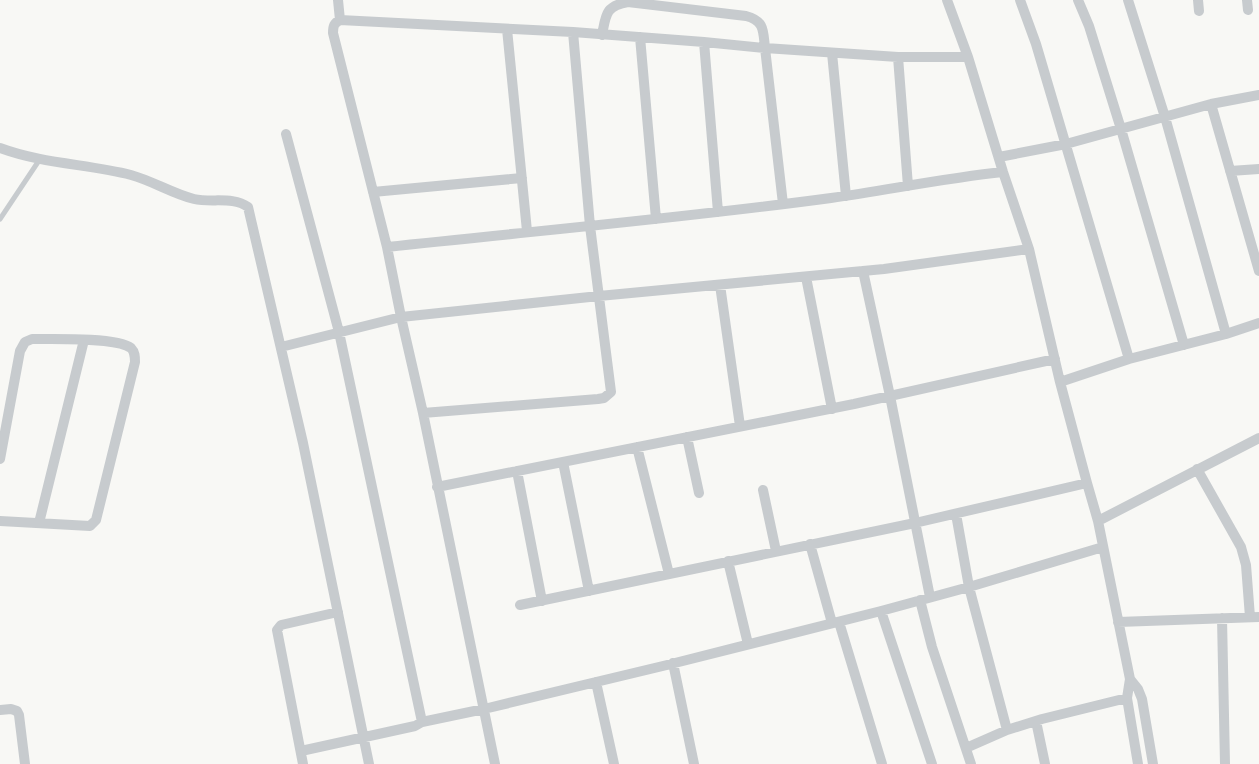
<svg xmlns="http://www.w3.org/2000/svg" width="1259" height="764" viewBox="0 0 1259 764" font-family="Cabin,sans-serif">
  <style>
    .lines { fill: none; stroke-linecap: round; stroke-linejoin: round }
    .service { stroke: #c7cbce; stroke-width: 5 }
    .minor { stroke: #c7cbce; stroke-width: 10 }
  </style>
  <rect width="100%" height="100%" fill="#f8f8f5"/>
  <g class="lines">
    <path class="service" d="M 0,219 L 40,159"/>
    <path class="minor" d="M 338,0 L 340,20
      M 947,0 L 968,57 L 1003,172 L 1029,249 L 1060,382 L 1087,483 L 1098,521 L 1130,679 L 1127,698 L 1138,764
      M 1020,0 L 1036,44 L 1129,359
      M 1078,0 L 1089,26 L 1121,129 L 1184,345
      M 1128,0 L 1165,117 L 1226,334
      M 1198,0 L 1199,11
      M 1247,0 L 1248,10
      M 507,29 L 527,231
      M 602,35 C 606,15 605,6 628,2 L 746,16 C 765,21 763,31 765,48 L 783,204
      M 640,37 L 656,219
      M 704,42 L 718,212
      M 832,53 L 846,196
      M 898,57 L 908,186
      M 1211,104 L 1259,271
      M 286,134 L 339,332 L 422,722
      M 0,148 C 43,164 88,164 131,175 C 153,181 173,194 194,199 C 212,203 233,196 248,207 L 303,443 L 369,764
      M 999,157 L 1066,144 L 1211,104 L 1259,95
      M 1230,171 L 1259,169
      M 373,192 L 522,178
      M 387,247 C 535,231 683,218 831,198 C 888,190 945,178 1003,172
      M 863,271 L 890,396 L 930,597
      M 806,277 L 832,409
      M 720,285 L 740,426
      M 281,347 L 401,317 L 599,296 L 884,269 L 1029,249
      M 1060,382 L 1129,359 L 1226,334 L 1259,323
      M 423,413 L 598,399 L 604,398 L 611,392 L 590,226 L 573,32
      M 687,437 L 699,493
      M 637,447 L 669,574
      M 0,459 L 20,351 L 25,342 L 32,339 C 52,339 117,337 131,348 C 135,352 135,357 135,362 L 96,520 L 90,526 L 0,521
      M 563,462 L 589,591
      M 1197,469 L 1241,547 L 1246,565 L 1250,617
      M 517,471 L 542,601
      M 437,487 L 854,404 L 1055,359
      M 763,490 L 776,551
      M 956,514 L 969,587 L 1007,730
      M 1098,521 L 1259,438
      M 39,523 L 84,340
      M 810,544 L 832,623
      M 728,561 L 748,644
      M 920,600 L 932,647 L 971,764
      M 520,605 L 915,523 L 1087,483
      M 881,611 L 932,764
      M 1222,618 L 1225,764
      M 839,622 L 882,764
      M 1118,622 L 1259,617
      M 673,663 L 694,764
      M 1130,679 L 1138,689 L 1142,699 L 1153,764
      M 596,682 L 614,764
      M 0,710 L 11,709 L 17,711 L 19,715 L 25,764
      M 1036,721 L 1045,764
      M 966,748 L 1007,730 L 1042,719 L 1127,698
      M 301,751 L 415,726 L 422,722 L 484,709 L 667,665 L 881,611 L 969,587 L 1103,547
      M 303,764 L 277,630 L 281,625 L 338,612
      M 495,764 L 423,413 L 401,317 L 387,247 L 333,33 C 333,26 334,23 340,20 L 573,32 L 704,42 L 765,48 L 898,57 L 968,57"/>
  </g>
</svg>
